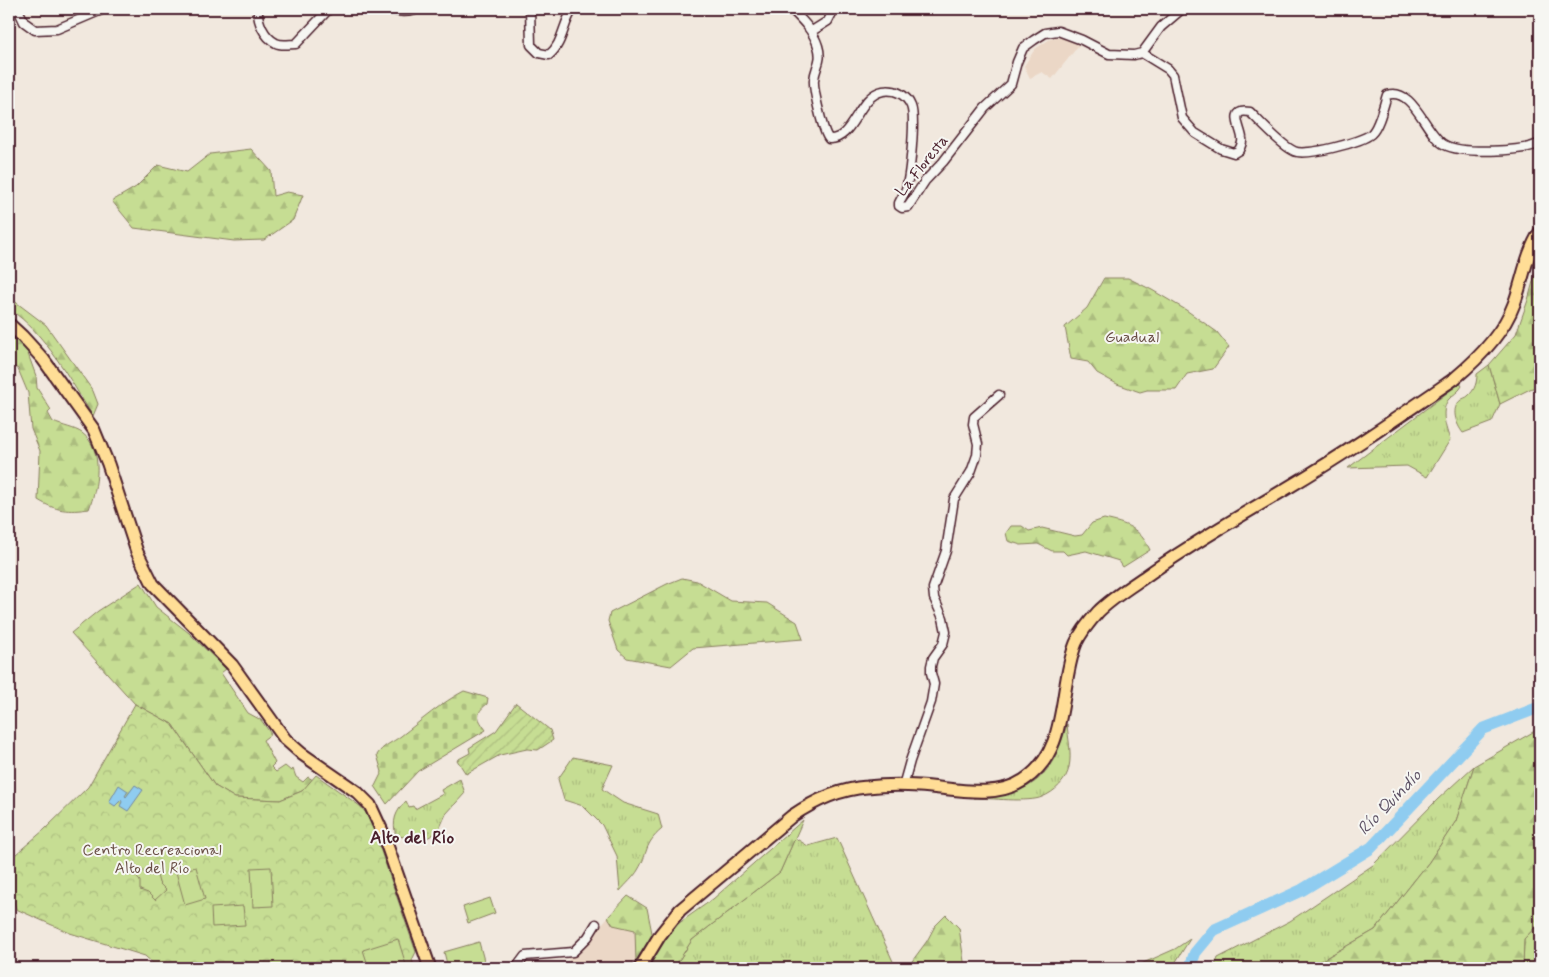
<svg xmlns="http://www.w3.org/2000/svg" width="1549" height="977" viewBox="0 0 1549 977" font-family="Mynerve,sans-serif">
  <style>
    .built { fill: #ebd7c6 }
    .grass { fill: url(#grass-tufts); stroke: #887e5f }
    .forest { fill: url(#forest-firs); stroke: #887e5f }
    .cemetery { fill: url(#cemetery-stones); stroke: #887e5f }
    .park { fill: url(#park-crowns); stroke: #887e5f }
    .garden { fill: url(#garden-furrows); stroke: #887e5f }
    .pitch { fill: #c6dd93; stroke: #887e5f }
    .water { fill: #8fccf0; stroke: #7387a1 }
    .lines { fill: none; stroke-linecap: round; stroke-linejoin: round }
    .river { stroke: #8fccf0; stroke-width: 12 }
    .minor-casing { stroke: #4a1f2b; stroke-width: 11 }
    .primary-casing { stroke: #4a1f2b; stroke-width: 15 }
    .minor { stroke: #f6f6f2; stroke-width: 8 }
    .primary { stroke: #ffdd96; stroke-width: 11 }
    .labels { text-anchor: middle; stroke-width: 4; stroke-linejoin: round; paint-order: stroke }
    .street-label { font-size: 16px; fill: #4a1f2b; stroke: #f6f6f2 }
    .park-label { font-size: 16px; fill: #694e45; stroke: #f6f6f2 }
    .water-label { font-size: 18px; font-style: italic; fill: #5f5366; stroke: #f6f6f2 }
    .neighbourhood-label { font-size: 18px; font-weight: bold; fill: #4a1f2b; stroke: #f6f6f2 }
  </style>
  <defs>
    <pattern id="grass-tufts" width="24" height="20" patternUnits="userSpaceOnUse" patternTransform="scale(1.25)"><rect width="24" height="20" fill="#c6dd93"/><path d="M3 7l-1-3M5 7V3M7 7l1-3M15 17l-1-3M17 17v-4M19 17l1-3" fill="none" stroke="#acbd7f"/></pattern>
    <pattern id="forest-firs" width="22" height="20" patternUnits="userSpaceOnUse" patternTransform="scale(1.25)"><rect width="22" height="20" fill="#c6dd93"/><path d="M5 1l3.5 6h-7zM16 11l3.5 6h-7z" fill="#acbd7f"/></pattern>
    <pattern id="cemetery-stones" width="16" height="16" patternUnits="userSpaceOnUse" patternTransform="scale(1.25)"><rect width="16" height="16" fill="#c6dd93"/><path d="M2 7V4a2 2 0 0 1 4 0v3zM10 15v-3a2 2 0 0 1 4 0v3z" fill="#acbd7f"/></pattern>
    <pattern id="park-crowns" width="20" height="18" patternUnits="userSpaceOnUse" patternTransform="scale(1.25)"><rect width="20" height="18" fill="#c6dd93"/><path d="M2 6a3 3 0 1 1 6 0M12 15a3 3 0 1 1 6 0" fill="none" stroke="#acbd7f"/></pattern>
    <pattern id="garden-furrows" width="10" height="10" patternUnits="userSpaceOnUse" patternTransform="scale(1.25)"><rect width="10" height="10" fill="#c6dd93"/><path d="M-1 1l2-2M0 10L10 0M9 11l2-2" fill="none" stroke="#acbd7f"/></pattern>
  </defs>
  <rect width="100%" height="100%" fill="#f1e8de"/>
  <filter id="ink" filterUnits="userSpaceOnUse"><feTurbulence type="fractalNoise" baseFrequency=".02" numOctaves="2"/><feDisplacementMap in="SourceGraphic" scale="10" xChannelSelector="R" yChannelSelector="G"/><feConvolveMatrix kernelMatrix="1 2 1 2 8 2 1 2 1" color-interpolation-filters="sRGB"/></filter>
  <g filter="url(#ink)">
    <path class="built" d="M 1061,37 L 1070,40 L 1079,45 L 1052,79 L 1042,72 L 1030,78 L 1024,66 L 1035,49 L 1050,39 Z
      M 608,917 L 614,925 L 636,930 L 636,963 L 627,968 L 570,968 L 568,957 L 583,949 L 592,935 Z"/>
    <path class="grass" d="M 1489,365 L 1500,404 L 1492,422 L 1463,433 C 1456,424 1450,408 1461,400 C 1463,398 1466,398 1468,396 C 1475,390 1477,382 1477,374 Z
      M 1460,383 L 1462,386 C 1459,392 1452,395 1448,400 C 1440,412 1446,428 1450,440 L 1427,477 L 1407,466 L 1348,468 Z
      M 1067,724 C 1068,737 1072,754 1069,767 C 1067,780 1055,792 1042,797 C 1029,803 989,798 973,798 C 1030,795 1051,781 1067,724 Z
      M 573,757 L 613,765 L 602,789 L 623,803 L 658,814 L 662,829 C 643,845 649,852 638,870 C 634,877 626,884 620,891 L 617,856 L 602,825 L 583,806 L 564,800 L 558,779 Z
      M 1474,766 L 1456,821 L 1429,862 L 1375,930 L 1315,964 L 1305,968 L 1214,968 L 1218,958 L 1290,921 L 1373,865 L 1438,799 Z
      M 460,779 L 465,793 L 446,814 L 438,832 L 425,839 L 396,836 C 392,821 395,812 406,801 L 409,807 L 413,806 L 415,809 L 443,794 L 441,790 Z
      M 795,838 L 808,846 L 837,838 L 896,968 L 674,968 L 692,940 L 780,872 Z
      M 1540,922 L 1540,968 L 1523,968 L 1524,939 Z
      M 1190,939 L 1175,963 L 1167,968 L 1132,968 L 1175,949 Z"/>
    <path class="forest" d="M 251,149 L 271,171 L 273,196 L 287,192 L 303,195 L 293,220 L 264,240 L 234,241 L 134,228 L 112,201 L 136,187 L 158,165 L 187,172 L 210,154 Z
      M 1540,256 L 1540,389 L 1532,388 L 1500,404 L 1489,365 L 1516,334 L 1528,300 Z
      M 1104,278 L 1128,278 L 1152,290 L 1186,310 L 1217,332 L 1229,347 L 1213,369 L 1187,374 L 1176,390 L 1147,390 L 1140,392 L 1117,384 L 1097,373 L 1088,362 L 1071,359 L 1065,327 L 1087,308 Z
      M 9,297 L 46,325 L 93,391 L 98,404 L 93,416 C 69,379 46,333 9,309 Z
      M 9,332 L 27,351 L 36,376 L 37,388 L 51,410 L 48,413 L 53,422 C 62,426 75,428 82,433 C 105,450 97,488 89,509 C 68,512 56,511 38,500 L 40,451 L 31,429 L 28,393 L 18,369 L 9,363 Z
      M 1104,519 C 1127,524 1139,527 1150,550 L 1123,567 L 1119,561 L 1086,551 L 1067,555 L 1063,551 L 1052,551 L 1038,544 L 1021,545 L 1008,541 L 1006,533 L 1011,526 L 1022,526 L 1029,531 L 1042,528 L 1075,536 L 1082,535 L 1092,523 Z
      M 682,578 L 697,581 L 731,601 L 767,603 L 797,622 L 803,639 L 693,648 L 671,666 L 627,658 L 618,650 L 608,621 L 610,613 L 667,584 Z
      M 141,583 L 156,607 L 189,633 L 226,669 L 221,673 L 248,713 L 261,720 L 271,734 L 263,740 L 275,763 L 271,767 L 276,772 L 285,766 L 291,771 L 293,769 L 296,777 L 303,782 L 308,777 L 313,780 L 302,791 L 280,800 L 235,798 L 215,786 L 172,724 L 135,704 L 71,633 L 98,611 Z
      M 1540,728 L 1540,922 L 1524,939 L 1523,968 L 1305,968 L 1315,964 L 1375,930 L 1429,862 L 1456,821 L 1474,766 Z
      M 803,820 L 780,872 L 692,940 L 674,968 L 646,968 L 675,926 L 713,899 Z
      M 628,896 L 647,908 L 653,938 L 636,963 L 635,930 L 613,925 L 608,917 Z
      M 946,915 L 959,928 L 965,968 L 907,968 L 927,941 L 935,926 Z"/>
    <path class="cemetery" d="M 464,691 L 488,698 L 487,704 C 474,714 478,719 486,730 L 418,771 L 387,804 L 375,786 L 382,772 L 377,755 C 383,745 392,743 401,736 C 422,720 441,703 464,691 Z"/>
    <path class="park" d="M 135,704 L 172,724 L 215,786 L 235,798 L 280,800 L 302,791 L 316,775 L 360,806 L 366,813 L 373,828 L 416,952 L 412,960 L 415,968 L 158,968 L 145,956 L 70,933 L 16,909 L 9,881 L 9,860 L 44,830 L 88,787 Z"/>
    <path class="garden" d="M 516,703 L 550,730 L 553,740 L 538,750 L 527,749 L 500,755 L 466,774 L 457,760 L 470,753 L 469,748 L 496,731 Z"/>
    <path class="pitch" d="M 196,867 L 205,899 L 185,905 L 176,872 Z
      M 271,867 L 273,906 L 253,907 L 251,868 Z
      M 140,869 L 147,875 L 157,875 L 159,883 L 166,890 L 155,900 L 148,893 L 140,890 L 140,881 L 134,875 Z
      M 490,898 L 495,913 L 468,923 L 463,907 Z
      M 243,906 L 245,925 L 212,927 L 211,908 Z
      M 398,939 L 407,968 L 369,968 L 363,950 Z
      M 479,942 L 486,968 L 448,968 L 444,952 Z"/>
    <path class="water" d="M 119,785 L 128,791 L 125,796 L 126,797 L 135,785 L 143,790 L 128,811 L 120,806 L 122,802 L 121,800 L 115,806 L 109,802 Z"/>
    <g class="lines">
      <path class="river" d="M 1190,968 L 1195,953 L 1214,930 L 1302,890 L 1371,848 L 1483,729 L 1540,707"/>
      <defs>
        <path id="minor" d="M 18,9 L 24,22 L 35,30 L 57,29 L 104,9
          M 258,9 C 257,21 264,37 276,43 C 281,46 290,44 296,44 L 329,9
          M 385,9 C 396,11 407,14 417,9
          M 530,9 L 531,45 L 539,53 L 549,55 C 563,44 563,23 573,9
          M 791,9 C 802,20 813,30 818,46 C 823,62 815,66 814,80 C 813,89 823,133 829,139 C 854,140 857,96 883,91 C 895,89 906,94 911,106 C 916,118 910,175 906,189 C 904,194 901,199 899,203 L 899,206 L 902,208 L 908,207 L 925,181 L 943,162 L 985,108 L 1011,84 L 1017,62 L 1023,48 L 1034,40 L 1045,33 L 1058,31 L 1082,40 L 1109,54 L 1134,55 L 1142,53 L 1161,27 L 1182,9
          M 812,31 L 828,21 L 834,9
          M 1142,53 L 1168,69 L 1173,75 L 1182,118 L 1195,133 L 1221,149 L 1234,153 L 1239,150 C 1241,146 1243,142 1242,138 C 1241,128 1228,108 1250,112 C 1260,122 1282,146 1294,151 C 1305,157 1362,142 1371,134 C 1379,127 1384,104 1387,95 C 1414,86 1426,136 1445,145 C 1462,154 1523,152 1540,143
          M 903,786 L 910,761 L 931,702 L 934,684 L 931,673 L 931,666 L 933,658 L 943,644 L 946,632 L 943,618 L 934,598 L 933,588 L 946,551 L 954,499 L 971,472 L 977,455 L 978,444 L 973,424 L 974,417 L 999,395
          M 516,968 L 525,956 L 573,952 L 588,937 L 596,924"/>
        <path id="primary" d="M 9,324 L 22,336 L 43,359 L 94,430 L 108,464 L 137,552 L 153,584 L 232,665 L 285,739 L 302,754 L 357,792 L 370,805 L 382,831 L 430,968
          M 640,968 L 660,935 L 680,910 L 792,816 C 814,801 840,789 867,787 C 884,785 902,785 919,786 C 952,788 994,800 1024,780 C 1070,750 1058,688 1076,643 C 1081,632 1090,621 1098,612 C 1112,598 1130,587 1146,576 C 1192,543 1241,516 1289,487 C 1345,454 1400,416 1454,379 C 1478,359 1503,334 1514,304 C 1523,280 1526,254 1540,232"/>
      </defs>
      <use href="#minor" class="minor-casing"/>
      <use href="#primary" class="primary-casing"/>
      <use href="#minor" class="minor"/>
      <use href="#primary" class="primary"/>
    </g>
  </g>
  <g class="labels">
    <g class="street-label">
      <text transform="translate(921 165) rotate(-51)" y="6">La Floresta</text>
    </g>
    <g class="park-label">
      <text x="1132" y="342">Guadual</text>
      <text x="152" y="855">Centro Recreacional<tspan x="152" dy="18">Alto del Río</tspan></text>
    </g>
    <g class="water-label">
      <text transform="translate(1389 802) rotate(-46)" y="6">Río Quindío</text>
    </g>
    <g class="neighbourhood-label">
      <text x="412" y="843">Alto del Río</text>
    </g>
  </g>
  <rect width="1549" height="977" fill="none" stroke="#f6f6f2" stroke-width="30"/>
  <rect x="15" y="15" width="1519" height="947" fill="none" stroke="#4a1f2b" stroke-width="2" filter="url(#ink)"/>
</svg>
